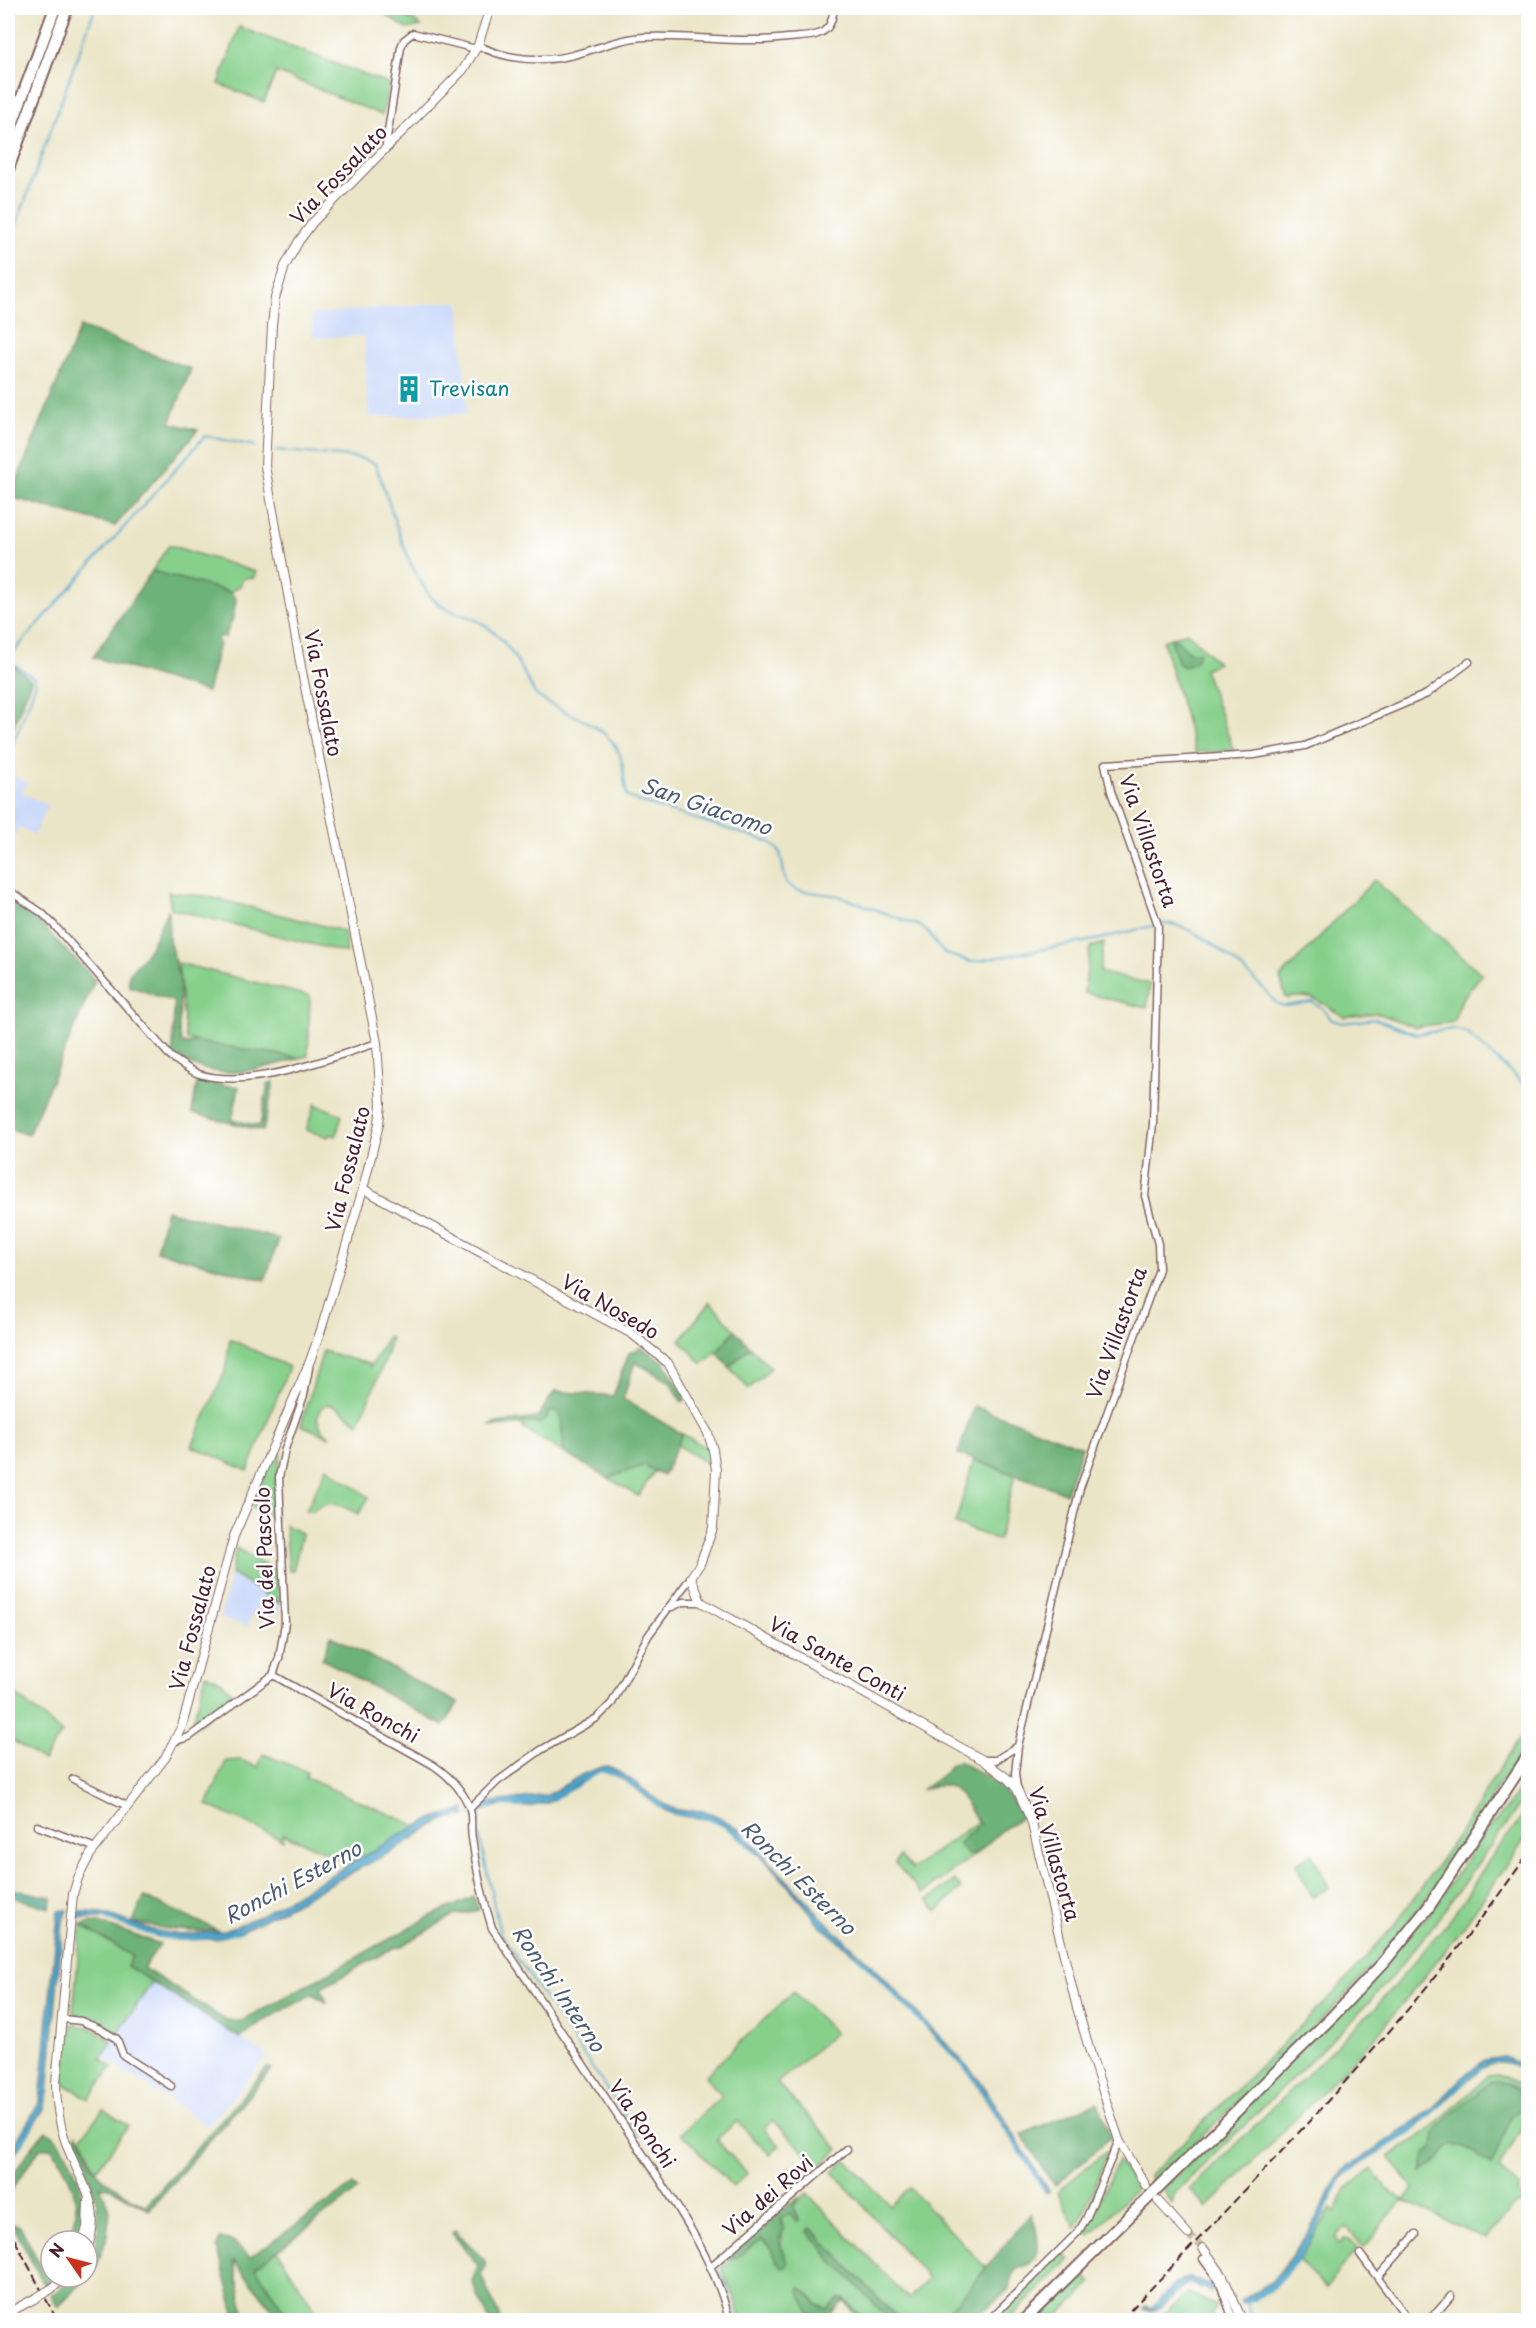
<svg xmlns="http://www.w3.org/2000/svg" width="1536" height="2328" viewBox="0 0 1536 2328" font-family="'Playpen Sans',sans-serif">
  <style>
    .built { fill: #cddbfa }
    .green { fill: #87d08c; stroke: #68785c; stroke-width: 1.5 }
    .forest { fill: #6db278; stroke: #5c6852; stroke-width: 1.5 }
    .water { fill: #4ba5c9; stroke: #4a627a; stroke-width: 1.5 }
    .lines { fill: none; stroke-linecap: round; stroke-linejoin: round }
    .stream { stroke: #4ba5c9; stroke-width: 2 }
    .tertiary-tunnel { stroke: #cbbda8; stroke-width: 8; stroke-dasharray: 8 4; stroke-linecap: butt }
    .minor-casing { stroke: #826462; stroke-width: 9 }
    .tertiary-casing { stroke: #826462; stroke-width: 10 }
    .trunk-casing { stroke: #826462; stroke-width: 14 }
    .motorway-casing { stroke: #826462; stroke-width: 14 }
    .minor { stroke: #fff; stroke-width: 6 }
    .tertiary { stroke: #fff; stroke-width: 8 }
    .trunk { stroke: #fff; stroke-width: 10 }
    .motorway { stroke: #fff; stroke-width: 10 }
    .rail { stroke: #4a1f2b; stroke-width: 2; stroke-dasharray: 9 4.5; stroke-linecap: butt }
    .tertiary-bridge-casing { stroke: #826462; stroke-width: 10; stroke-linecap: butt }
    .tertiary-bridge { stroke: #fff; stroke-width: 8 }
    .labels { text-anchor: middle; stroke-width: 5; stroke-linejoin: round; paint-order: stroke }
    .street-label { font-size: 20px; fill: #4a1f2b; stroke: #fff }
    .culture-label { font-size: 20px; fill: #0d838f; stroke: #fff; text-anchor: start }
    .water-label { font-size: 21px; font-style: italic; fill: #4a5b72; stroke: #fff }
  </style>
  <rect width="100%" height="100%" fill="#fff"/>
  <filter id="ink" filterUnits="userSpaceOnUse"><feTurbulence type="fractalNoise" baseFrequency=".0167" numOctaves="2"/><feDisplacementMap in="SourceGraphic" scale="12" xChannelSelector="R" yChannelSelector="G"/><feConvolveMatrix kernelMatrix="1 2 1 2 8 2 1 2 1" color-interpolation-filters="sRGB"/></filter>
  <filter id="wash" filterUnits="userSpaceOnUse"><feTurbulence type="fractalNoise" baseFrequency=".008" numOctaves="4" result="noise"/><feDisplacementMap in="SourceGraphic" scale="24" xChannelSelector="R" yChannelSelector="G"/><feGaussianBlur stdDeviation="1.35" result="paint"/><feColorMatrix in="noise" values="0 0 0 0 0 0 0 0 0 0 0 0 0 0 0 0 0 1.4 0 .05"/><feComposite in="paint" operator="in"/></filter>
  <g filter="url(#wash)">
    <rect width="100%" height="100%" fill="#ebe5c7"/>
    <path class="built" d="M 459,301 L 467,414 L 369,417 L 364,336 L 313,338 L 312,314 Z
      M 8,774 L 27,782 L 22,793 L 48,805 L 34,835 L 19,827 L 12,839 L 8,836 Z
      M 231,1574 L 279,1603 L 279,1615 L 255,1608 L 248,1627 L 220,1617 Z
      M 153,1981 L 268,2056 L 208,2126 L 103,2056 Z"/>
    <path class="green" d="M 376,8 L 396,8 L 421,26 L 407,29 Z
      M 239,27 L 389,84 L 382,115 L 276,72 L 264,102 L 219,84 Z
      M 169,545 L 256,572 L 253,579 L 249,577 L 243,579 L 240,586 L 230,592 L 152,571 Z
      M 1187,632 L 1218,663 L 1204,669 L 1234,751 L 1195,752 L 1163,641 Z
      M 1374,880 L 1482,974 L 1462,999 L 1453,1022 L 1415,1027 L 1377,1013 L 1345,1017 C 1319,1003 1319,994 1286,998 L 1280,978 Z
      M 168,892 L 206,896 L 344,931 L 347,953 L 171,909 Z
      M 1104,943 L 1100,972 L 1150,984 L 1147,1008 L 1084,993 L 1090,947 Z
      M 178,963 L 310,996 L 308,1056 C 277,1065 218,1046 186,1039 Z
      M 315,1104 L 342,1115 L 336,1136 L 329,1134 L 328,1137 L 306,1130 Z
      M 710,1302 L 735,1330 L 717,1352 L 702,1364 L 680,1340 Z
      M 388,1336 L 391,1338 L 384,1363 L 359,1423 C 349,1417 338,1405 327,1404 L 320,1409 L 317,1418 L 321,1428 L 330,1437 L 301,1425 L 323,1351 L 369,1364 L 370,1367 Z
      M 230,1339 L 289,1367 L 248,1471 L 192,1446 L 225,1372 Z
      M 750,1347 L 771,1368 L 749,1389 L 729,1367 Z
      M 548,1411 L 557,1411 L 561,1417 L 564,1453 L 524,1429 L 521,1422 L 541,1423 Z
      M 682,1434 L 707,1448 L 711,1466 L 677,1445 Z
      M 275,1451 L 281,1452 L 276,1483 L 275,1520 L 252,1507 Z
      M 974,1460 L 1015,1475 L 998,1540 L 955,1524 Z
      M 645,1465 L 655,1470 L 638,1496 L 608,1478 Z
      M 327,1467 L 369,1497 L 359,1514 C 339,1505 330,1497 311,1512 L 306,1510 Z
      M 285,1525 L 302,1534 L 293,1571 L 289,1571 Z
      M 236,1548 L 278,1572 L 279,1603 L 231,1574 Z
      M 206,1674 L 221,1681 L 235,1696 L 190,1731 Z
      M 8,1688 L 62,1733 L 43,1761 L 8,1737 Z
      M 1528,1727 L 1528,1746 L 1518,1762 L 1503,1778 L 1491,1797 L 1484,1815 L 1424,1902 L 1374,1964 L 1336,2005 L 1154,2183 L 1149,2176 L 1335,1992 L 1397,1922 L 1471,1817 L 1495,1775 Z
      M 263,1754 L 307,1772 L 306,1778 L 417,1826 L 352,1863 L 283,1834 L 283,1840 L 207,1805 L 226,1761 L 240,1760 L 258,1767 Z
      M 1528,1768 L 1528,1789 L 1514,1813 L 1432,1927 L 1389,1980 L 1354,2018 L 1175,2193 L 1172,2204 L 1162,2190 L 1431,1912 L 1483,1835 L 1507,1808 L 1521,1786 Z
      M 1528,1807 L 1528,1835 L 1456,1937 L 1374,2039 L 1207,2208 L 1190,2189 L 1378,2005 L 1452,1917 L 1496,1850 L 1516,1826 Z
      M 977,1822 L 979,1824 L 967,1855 L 977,1853 L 922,1894 L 895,1863 L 900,1856 L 912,1869 Z
      M 1312,1854 L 1329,1888 L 1312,1897 L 1295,1863 Z
      M 955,1880 L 961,1889 L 937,1911 L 928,1900 Z
      M 81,1925 L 132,1956 L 127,1966 L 153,1981 L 118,2033 L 73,2013 Z
      M 793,1992 L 835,2033 L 777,2083 L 839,2149 L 819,2167 L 773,2120 L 764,2129 L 780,2146 L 770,2155 L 737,2121 L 716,2140 L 748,2174 L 733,2187 L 681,2133 L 722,2096 L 705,2076 Z
      M 71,2024 L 92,2028 L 112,2042 L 101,2059 L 112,2067 L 89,2099 L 63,2083 Z
      M 1497,2074 L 1528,2087 L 1528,2118 L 1498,2168 L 1520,2188 L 1517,2192 L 1528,2202 L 1528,2211 L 1517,2202 L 1486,2239 L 1403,2200 L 1364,2248 L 1347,2227 L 1339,2233 L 1336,2238 L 1338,2243 L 1341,2243 L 1344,2238 L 1349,2239 L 1357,2248 L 1326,2288 L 1299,2261 L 1331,2208 L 1335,2212 L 1346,2189 L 1372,2169 L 1391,2194 L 1404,2200 L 1414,2189 L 1389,2157 L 1427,2132 L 1489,2075 Z
      M 103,2109 L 128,2126 L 96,2171 C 91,2161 88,2147 81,2138 Z
      M 1109,2149 L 1086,2208 L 1076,2228 L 1057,2192 Z
      M 846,2160 L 890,2206 L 910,2188 L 986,2268 L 969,2289 L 939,2320 L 899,2320 L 811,2228 L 808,2232 L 822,2246 L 832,2262 L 844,2271 L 890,2320 L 866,2320 L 844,2299 L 839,2299 L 828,2309 L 818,2305 L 810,2313 L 814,2320 L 740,2320 L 737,2303 L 721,2268 L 762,2239 L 775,2253 L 777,2263 C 781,2249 784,2233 781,2219 L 789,2213 L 797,2221 L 798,2216 L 794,2211 L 794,2205 L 807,2193 L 909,2299 L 928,2278 L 833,2172 Z
      M 1118,2160 L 1137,2188 L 1090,2235 L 1086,2232 Z
      M 277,2249 L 321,2320 L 290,2320 L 255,2267 Z
      M 1062,2252 L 1069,2260 L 1008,2320 L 993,2320 Z
      M 1084,2275 L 1092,2283 L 1054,2320 L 1036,2320 Z
      M 1189,2293 L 1216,2306 L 1211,2320 L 1157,2320 Z"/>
    <path class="forest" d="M 80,327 L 191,369 L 170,423 L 198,430 L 115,526 L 10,497 Z
      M 152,571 L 230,592 L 236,599 L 233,618 L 225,637 L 219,636 L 217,642 L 219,643 L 207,692 L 93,657 Z
      M 1174,637 L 1189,652 L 1199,652 L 1196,661 L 1184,667 L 1179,664 L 1171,639 Z
      M 8,661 L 31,680 L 8,742 Z
      M 8,900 L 34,917 L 95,980 L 28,1135 L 8,1128 Z
      M 168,909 L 169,940 L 180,980 L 179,1033 L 182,1043 L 189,1044 L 194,1041 L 300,1058 C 255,1071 213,1084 173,1054 L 174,1002 L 129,986 L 129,974 L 149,950 Z
      M 197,1082 L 239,1087 L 232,1120 L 260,1126 L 268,1084 L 274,1082 L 263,1131 L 192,1113 Z
      M 166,1210 L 279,1239 L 265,1280 L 156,1251 Z
      M 735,1330 L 750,1347 L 729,1367 L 717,1352 Z
      M 641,1347 L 664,1362 L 686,1398 L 684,1401 L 681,1401 L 670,1382 L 635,1362 L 623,1399 L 682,1434 L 663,1476 L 645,1465 L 608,1478 L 564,1453 L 561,1417 L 556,1411 L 548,1412 L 547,1418 L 540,1423 C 523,1421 507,1429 490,1426 L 497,1423 L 537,1418 L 555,1391 L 613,1396 L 629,1353 Z
      M 974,1406 L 1082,1447 L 1066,1493 L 958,1454 Z
      M 331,1636 L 458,1703 L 444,1726 L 322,1659 Z
      M 958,1761 C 985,1775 1009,1788 1022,1817 L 1001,1831 L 977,1853 L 968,1855 L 958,1844 L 979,1824 C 970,1811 961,1789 945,1785 C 938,1784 928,1788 921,1790 L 945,1773 L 949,1765 Z
      M 8,1886 L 16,1890 L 51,1897 L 50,1908 L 8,1896 Z
      M 144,1897 L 218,1930 C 188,1933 162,1929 133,1922 Z
      M 474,1897 L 479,1910 L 452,1916 L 400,1947 L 393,1948 L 321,1988 L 327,2003 L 313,1994 L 260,2023 L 240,2038 L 127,1966 L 132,1956 L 81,1925 L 93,1922 L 99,1923 L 160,1944 L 143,1968 L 227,2021 L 242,2021 L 433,1915 Z
      M 267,2068 L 272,2069 L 149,2210 L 112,2189 L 100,2186 L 110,2212 L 106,2240 L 95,2270 L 58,2307 L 51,2295 L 75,2277 L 87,2277 L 87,2261 L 95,2248 L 99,2226 L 96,2198 L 75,2141 L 77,2134 C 88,2147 87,2160 96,2171 C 108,2185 130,2197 146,2206 Z
      M 1492,2081 L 1509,2084 L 1528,2094 L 1528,2104 C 1498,2121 1506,2139 1491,2166 C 1480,2156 1466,2145 1450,2145 L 1438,2160 L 1421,2173 L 1425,2156 L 1433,2146 L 1435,2132 L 1450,2115 Z
      M 1098,2102 L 1111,2137 L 1054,2186 L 1022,2134 Z
      M 46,2131 C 64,2137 82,2185 84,2204 C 86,2215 82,2231 78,2241 L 66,2241 C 69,2233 76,2223 76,2214 C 78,2191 65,2165 51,2148 L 40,2148 L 8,2195 C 7,2177 33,2145 46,2131 Z
      M 353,2185 L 358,2190 L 255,2267 L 290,2320 L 281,2320 L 233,2260 L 246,2320 L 237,2320 L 217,2247 L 220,2239 L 233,2242 L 250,2257 Z
      M 798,2197 L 798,2201 L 794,2205 L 794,2211 L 800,2221 L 797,2221 L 789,2213 L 781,2219 L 784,2230 L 779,2241 L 788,2263 L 786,2267 L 783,2268 C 773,2259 774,2247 762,2239 L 737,2257 L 728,2259 Z
      M 1031,2213 C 1036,2227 1045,2254 1029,2264 C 1025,2267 1019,2268 1015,2270 L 1008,2291 L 977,2316 L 966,2320 L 939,2320 L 969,2289 Z
      M 12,2224 L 20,2226 L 43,2270 L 51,2264 L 51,2277 L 55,2277 L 45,2286 Z
      M 811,2228 L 899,2320 L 890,2320 L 844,2271 L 832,2262 L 822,2246 L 808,2232 Z
      M 455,2230 L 485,2261 L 485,2267 L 481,2275 L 501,2320 L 489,2320 L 472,2282 L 478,2265 L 452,2233 Z
      M 800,2287 L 805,2290 L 818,2305 L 828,2309 L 839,2299 L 844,2299 L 866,2320 L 861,2320 L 844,2301 L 824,2320 L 814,2320 L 799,2292 Z"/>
    <path class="water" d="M 605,1766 C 633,1775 649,1799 675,1809 C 684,1813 694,1809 703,1811 C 717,1814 732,1824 743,1833 L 832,1928 L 874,1967 L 971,2070 L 986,2089 L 1049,2192 L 1046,2193 L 970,2074 L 870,1968 L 814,1920 L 812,1914 C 786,1884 755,1843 720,1823 C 704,1815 682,1820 666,1811 C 643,1798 628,1776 600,1771 L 548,1803 L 528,1807 L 497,1806 L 477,1813 L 478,1808 L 486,1803 L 548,1795 L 583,1774 Z
      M 465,1809 L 466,1816 C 441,1815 417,1837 396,1849 C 345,1876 293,1904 242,1931 L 215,1939 L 177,1940 L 155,1936 L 105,1918 L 74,1918 L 74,1911 L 103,1913 L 156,1931 L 182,1935 L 225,1931 L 259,1916 L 411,1829 L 435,1818 Z
      M 67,1910 L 63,1920 L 48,2093 L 44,2109 L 8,2165 L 8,2155 L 40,2102 L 58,1914 L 59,1911 Z
      M 1503,2057 L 1528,2067 L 1528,2071 C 1510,2063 1500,2057 1481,2068 L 1408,2135 L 1368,2158 L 1343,2177 L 1336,2187 L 1310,2242 L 1296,2262 L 1269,2292 L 1242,2304 L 1240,2301 L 1271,2282 L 1281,2270 L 1310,2230 L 1334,2184 L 1346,2168 L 1413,2123 L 1436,2105 L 1469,2071 L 1485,2060 Z
      M 1190,2277 L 1214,2287 L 1211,2292 L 1190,2282 C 1175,2290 1162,2317 1144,2309 L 1146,2306 L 1151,2308 C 1163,2298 1175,2279 1190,2277 Z"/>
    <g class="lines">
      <path class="stream" d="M 8,248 L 95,8
        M 276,450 L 360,458 L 375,464 C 392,504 403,564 432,598 C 443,611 465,614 480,622 C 507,637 521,668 535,694 C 559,715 606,720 620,755 C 625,768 623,782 627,796 L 637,801 L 770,842 L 780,852 L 786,883 L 797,890 L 839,896 L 920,926 L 929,933 L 938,947 L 946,954 L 971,962 L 1095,940 L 1156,925
        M 8,757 L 36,683 L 34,678 L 10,661 L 9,657 L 205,436 L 255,446
        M 1163,924 C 1193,921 1241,967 1262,987 C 1268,993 1271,999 1278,1004 L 1285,1006 L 1312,1002 L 1322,1008 L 1332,1020 L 1342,1023 L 1375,1019 L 1416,1034 L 1453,1029 L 1466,1032 L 1528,1088
        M 583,1782 L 600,1771 L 621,1777 L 631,1785
        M 636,1788 L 646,1796
        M 650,1799 L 662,1808
        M 553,1800 L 579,1785
        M 500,1806 L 524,1807
        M 481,1811 L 478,1829 L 500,1933 L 639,2136
        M 471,1814 L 494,1807
        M 676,1814 C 682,1816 689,1815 695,1816 C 721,1820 739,1836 757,1854
        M 8,1891 L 42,1900 L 49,1904
        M 106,1919 L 155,1936
        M 160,1937 C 188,1942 214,1939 240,1932
        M 857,1956 L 928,2030
        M 934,2036 L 953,2056
        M 957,2060 L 970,2074 L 990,2103
        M 1513,2064 L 1528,2071
        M 1451,2096 C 1463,2085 1480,2061 1498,2061
        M 994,2111 L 1001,2121
        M 1424,2120 L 1445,2102
        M 1005,2128 L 1042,2187
        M 21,2145 L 36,2119
        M 1362,2162 L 1408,2135 L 1418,2126
        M 8,2165 L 17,2150
        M 1348,2173 L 1358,2166
        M 1313,2235 L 1340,2181
        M 718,2271 L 726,2285 L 736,2320
        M 1246,2303 L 1253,2320
        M 1242,2304 L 1269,2292 L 1296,2262 L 1310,2240"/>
    </g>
  </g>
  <g filter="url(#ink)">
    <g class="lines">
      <path class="tertiary-tunnel" d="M 1188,2234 L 1203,2248"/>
      <defs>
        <path id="minor" d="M 478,45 C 497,56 523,60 544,59 C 580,59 611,38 646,37 C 694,35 741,44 788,38 C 797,37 807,37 815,35 C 830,31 832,21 834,8
          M 389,147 L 386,144 L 401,47 L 404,40 L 413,33 L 476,49
          M 8,890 L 42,913 L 54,925 L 171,1057 C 180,1063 189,1070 199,1074 C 252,1090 326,1059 377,1043
          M 672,1607 L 683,1602 L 701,1602
          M 273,1675 L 433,1765 C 448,1775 462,1790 469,1806 C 473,1816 470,1828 472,1838 C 476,1869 483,1899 492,1928 C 538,1996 583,2064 629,2133 C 665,2188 715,2256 729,2320
          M 176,1741 L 189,1737 L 273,1675 L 279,1658 L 285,1623 L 279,1477 L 285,1449 L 304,1395 L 309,1368
          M 983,1760 L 996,1760 L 1018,1746
          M 73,1779 L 127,1806
          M 1017,1788 L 1015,1774 L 1018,1746 L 1080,1488 L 1159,1269 L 1158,1244 L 1145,1196 L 1153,1124 L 1158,925 L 1111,791 L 1105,764 L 1254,755 L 1305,746 L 1427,694 L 1469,662
          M 470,1808 L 498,1781 L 541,1750 L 597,1718 L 612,1703 L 648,1636 L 691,1577
          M 37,1826 L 96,1848
          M 63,2019 L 81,2021 L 100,2029 L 117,2039 L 123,2055 L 171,2086
          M 1360,2254 L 1409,2320
          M 1203,2259 L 1219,2281 L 1231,2314 L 1238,2320
          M 710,2267 L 847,2149
          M 1378,2277 L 1416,2234
          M 989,2320 L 1078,2232 L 1086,2219 L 1119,2140
          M 1430,2320 L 1451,2296"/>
        <path id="tertiary" d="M 363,1189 L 632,1334 L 668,1363 L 708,1433 L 713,1450 L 716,1470 L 713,1528 L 700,1564 L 691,1577 L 701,1602 L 983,1760 L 1007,1778 L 1017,1789 L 1031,1820 L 1076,2004 L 1091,2055 L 1119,2140 L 1146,2186
          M 1158,2201 L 1188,2234
          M 83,2241 L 87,2227 L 88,2201
          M 1203,2248 L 1223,2276 L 1242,2320
          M 87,2249 C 104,2204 80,2183 66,2143 C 59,2123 56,2104 56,2083 L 73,1894 L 78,1878 L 90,1855 L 165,1758 L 182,1726 L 234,1536 L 310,1361 L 321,1330 L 363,1189 L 379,1124 L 381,1104 L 377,1043 L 301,667 L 265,466 L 272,325 L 275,298 L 285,266 L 299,241 L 313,222 L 463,70 L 478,45 L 490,8
          M 51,2289 L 66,2277
          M 8,2313 L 34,2299"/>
        <path id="trunk" d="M 1024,2320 L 1333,2016 L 1384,1962 L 1428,1908 L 1528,1756"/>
        <path id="motorway" d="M 8,135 L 55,8
          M 8,169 L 67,8"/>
      </defs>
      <use href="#minor" class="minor-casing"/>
      <use href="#tertiary" class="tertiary-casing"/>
      <use href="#trunk" class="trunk-casing"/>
      <use href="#motorway" class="motorway-casing"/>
      <use href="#minor" class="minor"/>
      <use href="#tertiary" class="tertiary"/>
      <use href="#trunk" class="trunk"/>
      <use href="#motorway" class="motorway"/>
      <path class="rail" d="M 8,2227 L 57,2320
        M 1121,2320 C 1264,2170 1409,2024 1528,1854"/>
      <defs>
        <path id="tertiary-bridge" d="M 34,2299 L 51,2289"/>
      </defs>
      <use href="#tertiary-bridge" class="tertiary-bridge-casing"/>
      <use href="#tertiary-bridge" class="tertiary-bridge"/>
    </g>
  </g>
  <defs>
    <symbol id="building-bare" viewBox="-9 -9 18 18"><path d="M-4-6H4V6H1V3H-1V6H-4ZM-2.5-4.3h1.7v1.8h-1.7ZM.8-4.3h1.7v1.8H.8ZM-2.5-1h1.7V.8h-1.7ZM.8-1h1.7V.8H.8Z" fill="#0f9aa8" stroke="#fff" stroke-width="2.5" paint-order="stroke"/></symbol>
  </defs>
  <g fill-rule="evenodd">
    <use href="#building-bare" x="390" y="370" width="38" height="38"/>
  </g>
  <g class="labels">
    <g class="street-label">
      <text transform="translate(339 175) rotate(-46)" y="7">Via Fossalato</text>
      <text transform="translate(323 693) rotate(79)" y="7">Via Fossalato</text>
      <text transform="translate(1148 841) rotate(71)" y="7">Via Villastorta</text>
      <text transform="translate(348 1169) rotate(-76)" y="7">Via Fossalato</text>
      <text transform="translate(610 1307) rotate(30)" y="7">Via Nosedo</text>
      <text transform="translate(1117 1333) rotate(-70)" y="7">Via Villastorta</text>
      <text transform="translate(265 1558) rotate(-92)" y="7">Via del Pascolo</text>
      <text transform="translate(193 1628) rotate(-75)" y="7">Via Fossalato</text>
      <text transform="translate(837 1659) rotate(29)" y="7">Via Sante Conti</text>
      <text transform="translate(373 1713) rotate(29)" y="7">Via Ronchi</text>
      <text transform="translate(1054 1854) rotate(74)" y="7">Via Villastorta</text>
      <text transform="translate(642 2124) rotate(56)" y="7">Via Ronchi</text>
      <text transform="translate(768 2196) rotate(-41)" y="7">Via dei Rovi</text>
    </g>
    <g class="culture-label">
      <text x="429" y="396">Trevisan</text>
    </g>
    <g class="water-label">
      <text transform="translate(706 807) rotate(19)" y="7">San Giacomo</text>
      <text transform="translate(798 1878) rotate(45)" y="7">Ronchi Esterno</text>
      <text transform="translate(293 1883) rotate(-28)" y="7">Ronchi Esterno</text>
      <text transform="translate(558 1989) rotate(56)" y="7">Ronchi Interno</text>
    </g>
  </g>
  <rect width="1536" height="2328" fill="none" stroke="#fff" stroke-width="30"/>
  <g transform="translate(69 2259) rotate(305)"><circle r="28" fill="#ffffff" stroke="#b7a5aa" stroke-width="1.5"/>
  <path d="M0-4.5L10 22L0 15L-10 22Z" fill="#c8321e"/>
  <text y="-9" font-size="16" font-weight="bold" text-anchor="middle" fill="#4a1f2b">N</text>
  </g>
</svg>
